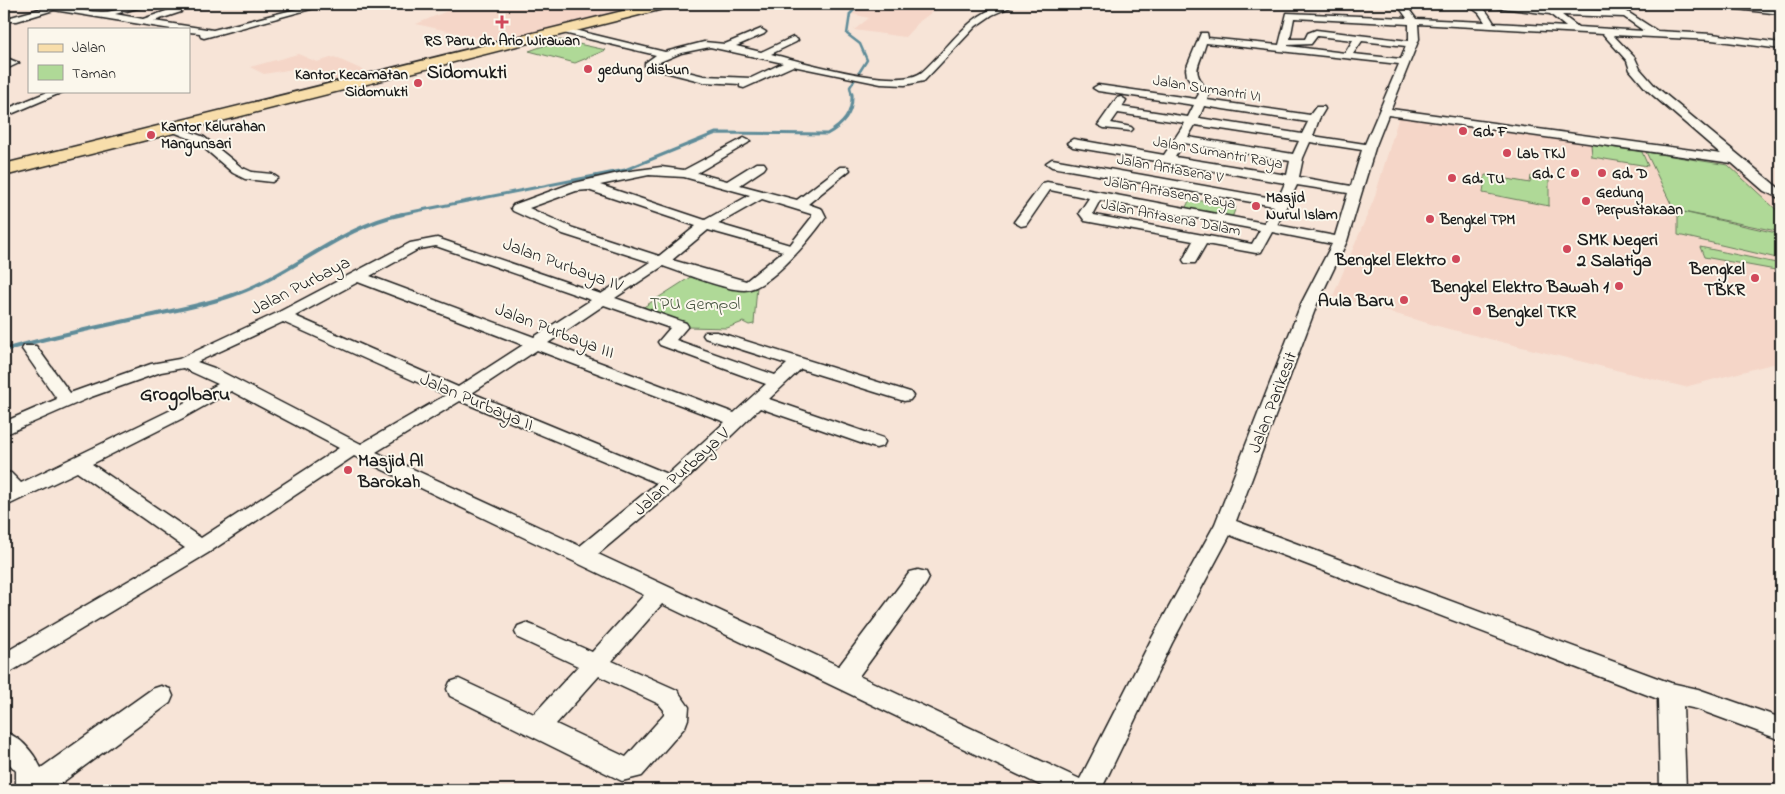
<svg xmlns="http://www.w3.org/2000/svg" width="1785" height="794" viewBox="0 0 1785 794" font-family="'Indie Flower',sans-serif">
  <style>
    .built { fill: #f5d6c8 }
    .green { fill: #afd997; stroke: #667a5a }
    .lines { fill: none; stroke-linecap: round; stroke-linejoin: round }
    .stream-far2 { stroke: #5f8c99; stroke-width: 2.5 }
    .stream-far1 { stroke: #5f8c99; stroke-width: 3 }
    .stream { stroke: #5f8c99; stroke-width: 4 }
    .street-casing { stroke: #1c1c1c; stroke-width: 3 }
    .primary-casing { stroke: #1c1c1c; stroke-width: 3 }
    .street { fill: #fbf7ec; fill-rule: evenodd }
    .primary { fill: #f8deab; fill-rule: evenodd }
    .poi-dot { fill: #d1495b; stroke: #fbf7ec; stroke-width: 2 }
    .labels { text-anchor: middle; stroke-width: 4; stroke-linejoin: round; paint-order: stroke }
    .far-poi-label { font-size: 15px; font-weight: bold; fill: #1c1c1c; stroke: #fbf7ec; text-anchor: start }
    .far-street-label { font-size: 15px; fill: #1c1c1c; stroke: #fbf7ec }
    .poi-label { font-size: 18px; font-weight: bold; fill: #1c1c1c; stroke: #fbf7ec; text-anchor: end }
    .street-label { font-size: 18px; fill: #1c1c1c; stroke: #fbf7ec }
    .park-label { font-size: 18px; fill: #485541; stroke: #fbf7ec }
    .far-district-label { font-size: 19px; font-weight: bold; fill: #1c1c1c; stroke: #fbf7ec }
    .quarter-label { font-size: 20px; font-weight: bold; fill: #1c1c1c; stroke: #fbf7ec }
  </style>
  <rect width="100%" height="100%" fill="#f7e4d7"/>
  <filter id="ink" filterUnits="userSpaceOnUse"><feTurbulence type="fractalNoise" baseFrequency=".02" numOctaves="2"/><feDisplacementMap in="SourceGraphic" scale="10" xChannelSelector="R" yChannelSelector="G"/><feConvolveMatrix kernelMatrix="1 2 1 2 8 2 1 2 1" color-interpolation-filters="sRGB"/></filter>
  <g filter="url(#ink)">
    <path class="built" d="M 464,4 L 658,4 L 502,43 L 416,24 Z
      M 867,4 L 943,4 L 920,21 L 905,37 L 854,30 L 869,18 L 852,14 Z
      M 298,54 L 317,62 L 334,57 L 376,76 L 340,85 L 305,67 L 264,74 L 250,67 Z
      M 1400,113 L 1741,164 L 1781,203 L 1781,366 L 1772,364 L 1685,387 L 1445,328 L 1333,296 L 1374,199 Z"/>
    <path class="green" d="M 560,40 L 606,50 L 575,63 L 529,51 Z
      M 1591,144 L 1642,152 L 1648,166 L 1592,157 Z
      M 1646,152 L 1728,165 L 1781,214 L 1781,232 L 1674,210 Z
      M 1485,175 L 1530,183 L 1531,176 L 1549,179 L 1549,206 L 1483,193 Z
      M 1190,199 L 1236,207 L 1232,218 L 1185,209 Z
      M 1678,211 L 1781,234 L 1781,259 L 1678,235 Z
      M 1700,247 L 1781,264 L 1781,271 L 1704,257 Z
      M 692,276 L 732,290 L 757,286 L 754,324 L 749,325 L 743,322 L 727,328 L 688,327 L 639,310 Z"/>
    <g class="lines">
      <path class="stream-far2" d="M 852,96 L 850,87 L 867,60 L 860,44 L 847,34 L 850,14 L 860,4"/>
      <path class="stream-far1" d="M 396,215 L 625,170 L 716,133 L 827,134 C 843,125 853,114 852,94"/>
      <path class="stream" d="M 4,350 C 51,336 100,327 148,316 C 176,310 205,305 233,295 C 292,275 341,226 403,214"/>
      <defs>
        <path id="street" d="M 28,4 C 53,2 76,11 101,12 C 114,13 130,4 146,4 L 145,6 L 115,14 L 143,19 L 178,7 L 181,8 L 181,12 L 154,21 L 213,30 L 316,4 L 329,4 L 204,38 L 201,37 L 200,33 L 189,32 L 189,29 L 171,29 L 54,10 L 17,21 L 11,21 L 11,17 L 43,8 Z
          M 1005,4 L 1017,4 L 992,15 L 976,26 L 924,81 L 905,85 L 881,84 L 793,66 L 744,88 L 740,87 L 740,84 L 704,82 L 645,67 L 645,63 L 656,55 L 559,32 L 557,30 L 562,27 L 665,52 L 704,42 L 725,44 L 761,29 L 766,32 L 764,34 L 736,46 L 761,52 L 793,37 L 798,40 L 796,42 L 771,54 C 800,61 899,91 922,72 C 950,47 967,15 1005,4 ZM 710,47 L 783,63 L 751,78 L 704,76 L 655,64 L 681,53 Z
          M 1397,4 L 1405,4 L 1416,19 L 1485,22 L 1479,13 L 1467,4 C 1482,3 1487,11 1494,23 L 1566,27 L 1550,14 L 1493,7 L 1489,4 L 1510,4 L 1553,9 L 1626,11 L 1657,31 L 1712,34 L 1781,43 L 1781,49 L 1712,40 L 1613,35 L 1635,58 L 1640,69 L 1655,86 L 1781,190 L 1781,199 L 1764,191 L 1732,163 L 1388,115 L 1375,148 L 1347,241 L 1317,304 L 1236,521 L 1671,683 L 1698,689 L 1781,718 L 1781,740 L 1697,709 L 1683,706 L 1686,790 L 1660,790 L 1658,699 L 1230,535 L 1172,643 L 1101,790 L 1050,790 L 662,604 L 612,661 L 677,690 L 689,707 L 688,719 L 685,727 L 642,776 L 622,781 L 450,696 L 447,689 L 450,682 L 459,679 L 534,714 L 578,666 L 518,638 L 515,632 L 518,626 L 526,623 L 534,626 L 592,652 L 644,595 L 354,456 L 208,553 L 12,671 L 4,674 L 4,653 L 185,548 L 77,472 L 4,507 L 4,492 L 5,491 L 4,489 L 4,472 L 11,473 L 21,483 L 171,410 L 218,384 L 183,368 L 161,372 L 91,397 L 4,435 L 4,422 L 57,399 L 22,349 L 24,346 L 36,346 L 70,393 L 151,364 L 179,359 L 277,313 L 410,243 L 437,238 L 601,294 L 650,262 L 563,234 L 513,211 L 511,208 L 513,205 L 570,184 L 623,172 L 661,167 L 684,170 L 744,138 L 750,141 L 748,143 L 697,173 L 727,181 L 756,163 L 764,163 L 766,166 L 764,169 L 740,185 L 797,200 L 840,167 L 848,167 L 850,170 L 808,204 L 822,209 L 826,217 C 812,237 769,290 744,290 C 725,290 683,273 663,266 L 615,298 L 686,323 L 688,326 L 676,340 L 775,375 L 787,364 L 705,338 L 703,335 L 705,332 L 717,332 L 910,392 L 913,396 L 910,400 L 904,401 L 801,369 L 769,399 L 883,438 L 885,442 L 883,446 L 876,448 L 869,446 L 760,408 L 678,487 L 598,554 L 839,666 L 910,572 L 918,570 L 926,572 L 929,578 L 926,584 L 859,676 L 1080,779 L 1153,636 L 1215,524 L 1301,304 L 1332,244 L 1272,232 L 1261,252 L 1256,253 L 1206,244 L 1195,263 L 1185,263 L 1183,260 L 1193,241 L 1085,221 L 1079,213 L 1089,198 L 1050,190 L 1026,225 L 1021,226 L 1014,222 L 1043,183 L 1047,182 L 1264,223 L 1274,206 L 1052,167 L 1046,163 L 1052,159 L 1278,199 L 1285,183 L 1073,147 L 1067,143 L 1073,139 L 1164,155 L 1185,123 L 1118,113 L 1111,123 L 1131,127 L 1133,129 L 1131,131 L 1104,128 L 1098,125 L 1117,98 L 1121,97 L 1126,100 L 1122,107 L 1188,117 L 1194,105 L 1098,91 L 1093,88 L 1098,85 L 1196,99 L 1199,94 L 1187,76 L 1186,69 L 1201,33 L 1207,33 L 1208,38 L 1279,45 L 1287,13 L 1407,18 ZM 1562,15 L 1624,17 L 1644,31 L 1578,27 ZM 1294,18 L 1409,24 L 1409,41 L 1316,30 L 1308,33 L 1305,39 L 1290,39 ZM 1418,24 L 1603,34 L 1627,61 L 1630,70 L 1647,90 L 1721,154 L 1391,109 L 1419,39 ZM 1317,36 L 1353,40 L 1345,53 L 1288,46 L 1288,45 L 1311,44 ZM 1362,41 L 1406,46 L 1401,59 L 1353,54 ZM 1206,43 L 1399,64 L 1365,144 L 1313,136 L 1319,119 L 1325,109 L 1324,107 L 1316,107 L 1310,115 L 1207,100 L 1209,94 C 1191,67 1197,73 1206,43 ZM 1204,106 L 1308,122 L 1302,134 L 1199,118 ZM 1195,125 L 1299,141 L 1293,154 L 1188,137 ZM 1310,142 L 1362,150 L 1351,186 L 1299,177 L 1303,158 ZM 1184,143 L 1290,161 L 1287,175 L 1175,157 ZM 649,175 L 684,177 L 750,195 L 705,220 L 600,185 ZM 1297,185 L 1348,193 L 1335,236 L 1277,225 ZM 588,190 L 696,226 L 659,256 L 573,228 L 529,208 L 576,191 ZM 762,199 L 811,214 L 812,217 L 790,245 L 718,224 ZM 1100,200 L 1260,230 L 1252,244 L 1094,215 L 1093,213 ZM 708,230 L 783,251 L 746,281 L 672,260 ZM 436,246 L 591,300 L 534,337 L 370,276 L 419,249 ZM 358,282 L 523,345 L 458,387 L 295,316 ZM 604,305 L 670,328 L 658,342 L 660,345 L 766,384 L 734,413 L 548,343 ZM 283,322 L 446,395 L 361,444 L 214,368 L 197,362 ZM 537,350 L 725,422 L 668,474 L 472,393 ZM 231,391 L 339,448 L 201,538 L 92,464 L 183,418 ZM 460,401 L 657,483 L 580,546 L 376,452 ZM 599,676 L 659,704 L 664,710 L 664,715 L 626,757 L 556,724 Z
          M 1715,4 L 1740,4 L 1781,8 L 1781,14 L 1719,7 Z
          M 4,57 L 19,63 L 4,70 Z
          M 50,91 L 65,91 L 4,117 L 4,110 Z
          M 170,124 L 204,137 L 241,167 L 252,172 L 272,174 L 278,178 L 272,182 L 245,179 L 233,173 L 196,141 L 166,129 L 164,127 L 166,125 Z
          M 161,686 L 170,689 L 173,696 L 170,703 L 52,790 L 16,790 L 16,771 L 4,758 L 4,732 C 21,737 33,752 41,768 L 152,689 Z"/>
        <path id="primary" d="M 651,4 L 673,4 L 671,7 L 4,176 L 4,164 Z"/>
      </defs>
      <use href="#street" class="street-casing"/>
      <use href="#primary" class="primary-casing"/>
      <use href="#street" class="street"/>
      <use href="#primary" class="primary"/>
    </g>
  </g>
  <g class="poi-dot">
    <path d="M499.5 14.5h5v5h5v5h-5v5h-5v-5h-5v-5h5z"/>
    <circle cx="588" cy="69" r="5"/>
    <circle cx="418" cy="83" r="5"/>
    <circle cx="1463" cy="131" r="5"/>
    <circle cx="151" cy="135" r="5"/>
    <circle cx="1507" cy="153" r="5"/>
    <circle cx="1575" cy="173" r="5"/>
    <circle cx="1602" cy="173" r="5"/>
    <circle cx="1452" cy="178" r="5"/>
    <circle cx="1586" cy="201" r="5"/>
    <circle cx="1256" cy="206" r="5"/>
    <circle cx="1430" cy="219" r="5"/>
    <circle cx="1567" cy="249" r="5"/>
    <circle cx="1456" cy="259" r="5"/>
    <circle cx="1755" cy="278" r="5"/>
    <circle cx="1619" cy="286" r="5"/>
    <circle cx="1404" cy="300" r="5"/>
    <circle cx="1477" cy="311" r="5"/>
    <circle cx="348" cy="470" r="5"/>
  </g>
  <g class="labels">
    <g class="far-poi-label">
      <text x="502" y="45" text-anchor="middle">RS Paru dr. Ario Wirawan</text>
      <text x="598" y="74">gedung disbun</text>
      <text x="408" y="79" text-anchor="end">Kantor Kecamatan<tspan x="408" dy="17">Sidomukti</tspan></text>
      <text x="161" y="131">Kantor Kelurahan<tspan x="161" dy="17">Mangunsari</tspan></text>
      <text x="1473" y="136">Gd. F</text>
      <text x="1517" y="158">Lab TKJ</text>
      <text x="1565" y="178" text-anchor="end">Gd. C</text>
      <text x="1612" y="178">Gd. D</text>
      <text x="1462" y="183">Gd. TU</text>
      <text x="1596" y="197">Gedung<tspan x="1596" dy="17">Perpustakaan</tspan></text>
      <text x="1266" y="202">Masjid<tspan x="1266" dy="17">Nurul Islam</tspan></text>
      <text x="1440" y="224">Bengkel TPM</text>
    </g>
    <g class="far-street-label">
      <text transform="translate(1207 88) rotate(9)" y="5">Jalan Sumantri VI</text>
      <text transform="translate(1218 152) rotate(10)" y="5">Jalan Sumantri Raya</text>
      <text transform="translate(1170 168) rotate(10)" y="5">Jalan Antasena V</text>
      <text transform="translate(1170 192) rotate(10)" y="5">Jalan Antasena Raya</text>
      <text transform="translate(1171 217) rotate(11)" y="5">Jalan Antasena Dalam</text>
    </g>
    <g class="poi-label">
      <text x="1577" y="245" text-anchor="start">SMK Negeri<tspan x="1577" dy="21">2 Salatiga</tspan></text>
      <text x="1446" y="265">Bengkel Elektro</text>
      <text x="1745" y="274">Bengkel<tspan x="1745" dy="21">TBKR</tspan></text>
      <text x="1609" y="292">Bengkel Elektro Bawah 1</text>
      <text x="1394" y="306">Aula Baru</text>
      <text x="1487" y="317" text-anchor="start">Bengkel TKR</text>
      <text x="358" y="466" text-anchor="start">Masjid Al<tspan x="358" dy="21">Barokah</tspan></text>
    </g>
    <g class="street-label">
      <text transform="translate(563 264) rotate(20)" y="6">Jalan Purbaya IV</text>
      <text transform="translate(300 285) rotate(-27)" y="6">Jalan Purbaya</text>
      <text transform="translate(555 330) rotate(21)" y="6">Jalan Purbaya III</text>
      <text transform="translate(477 401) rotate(23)" y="6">Jalan Purbaya II</text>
      <text transform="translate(1272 402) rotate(-69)" y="6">Jalan Parikesit</text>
      <text transform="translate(681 471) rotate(-42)" y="6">Jalan Purbaya V</text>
    </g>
    <g class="park-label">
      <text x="695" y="309">TPU Gempol</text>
    </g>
    <g class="far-district-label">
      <text x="467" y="78">Sidomukti</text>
    </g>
    <g class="quarter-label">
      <text x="185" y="400">Grogolbaru</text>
    </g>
  </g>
  <rect width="1785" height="794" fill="none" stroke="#fbf7ec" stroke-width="20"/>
  <rect x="10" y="10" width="1765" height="774" fill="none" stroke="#1c1c1c" stroke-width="2" filter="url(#ink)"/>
  <rect x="28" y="28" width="162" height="65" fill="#fbf7ec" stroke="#a29f99"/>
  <rect x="38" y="44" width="25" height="8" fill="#f8deab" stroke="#a29f99"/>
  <text x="72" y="52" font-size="15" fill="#1c1c1c">Jalan</text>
  <rect x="38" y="65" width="25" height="15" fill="#afd997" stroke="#a29f99"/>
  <text x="72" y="78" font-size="15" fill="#1c1c1c">Taman</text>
</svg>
